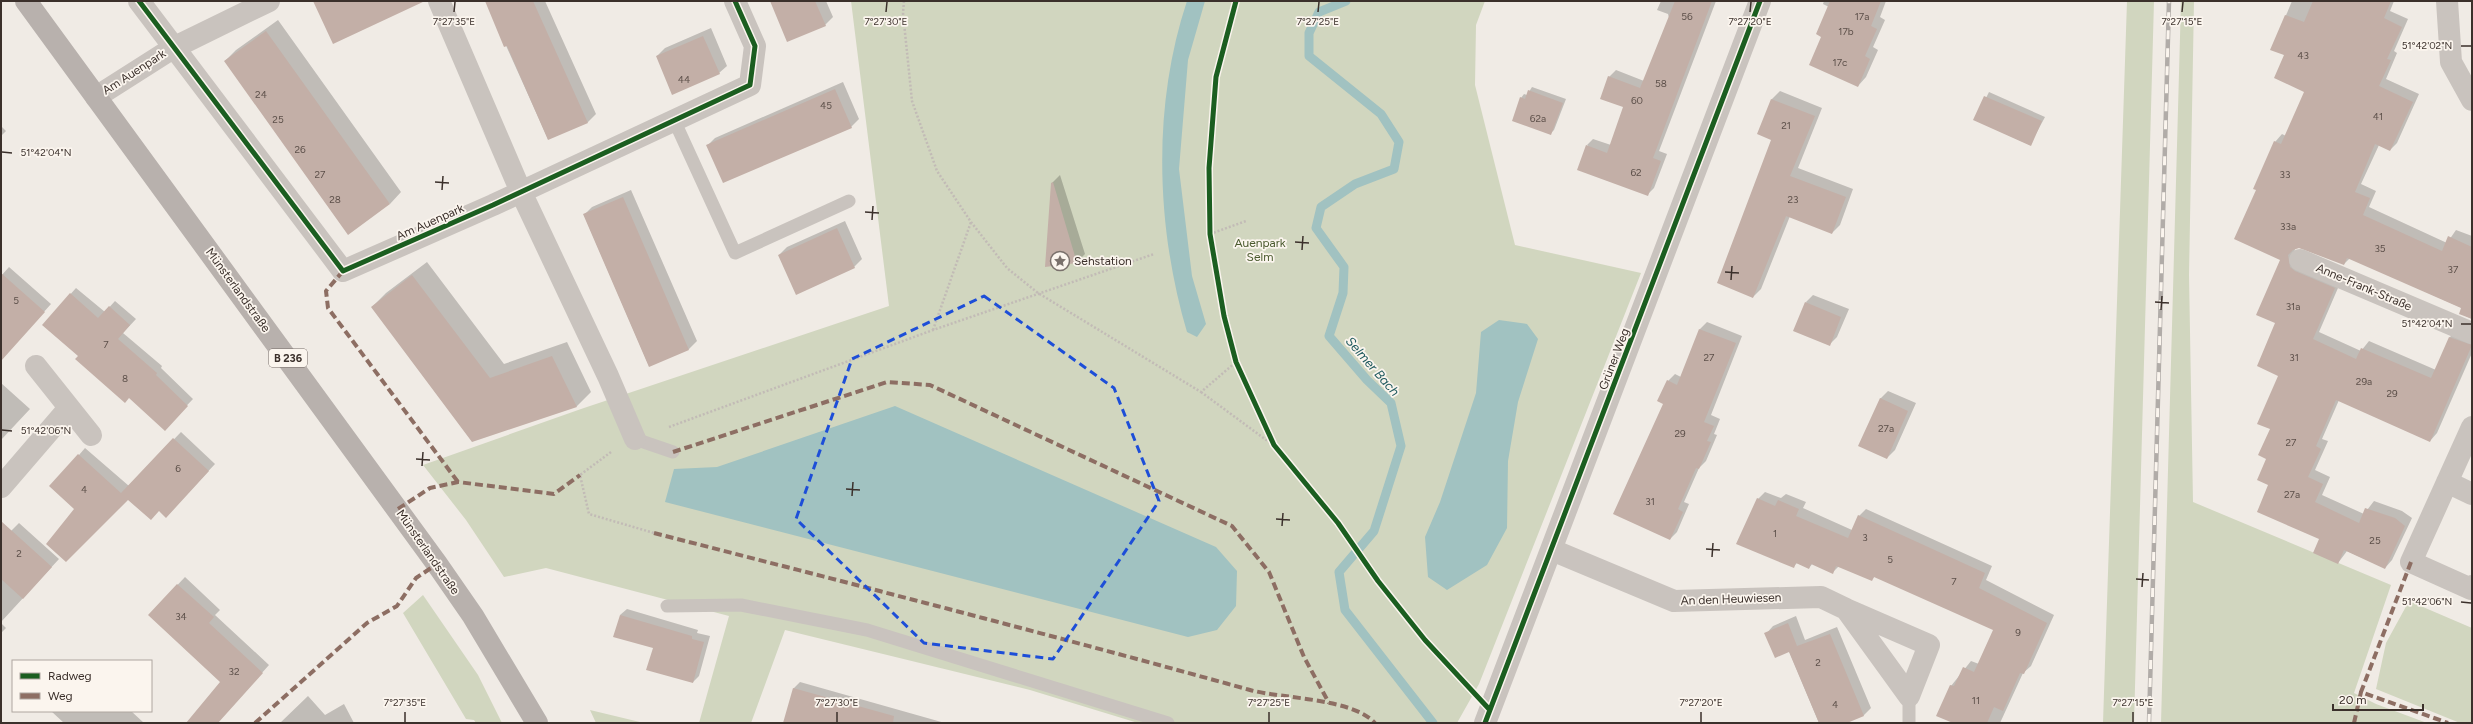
<svg xmlns="http://www.w3.org/2000/svg" width="2473" height="724" viewBox="0 0 2473 724" font-family="Figtree,sans-serif">
  <style>
    .green { fill: #d1d6bf }
    .water { fill: #a1c2c1 }
    .shadow { fill: #0003 }
    .lines { fill: none; stroke-linecap: round; stroke-linejoin: round }
    .stream { stroke: #a1c2c1; stroke-width: 9 }
    .building { fill: #c3afa7 }
    .path { stroke: #c2bbb6; stroke-width: 2.5; stroke-dasharray: 2 2; stroke-linecap: butt }
    .lane { stroke: #c9c3be; stroke-width: 13 }
    .street { stroke: #c9c3be; stroke-width: 22 }
    .primary { stroke: #b8b1ad; stroke-width: 22 }
    .rail-casing { stroke: #b1aca8; stroke-width: 4.5 }
    .rail { stroke: #fbf5ee; stroke-width: 3; stroke-dasharray: 9; stroke-linecap: butt }
    .quiet { stroke: #8d6e63; stroke-width: 4; stroke-dasharray: 8 4; stroke-linecap: butt }
    .cycleway-casing { stroke: #fbf5ee; stroke-width: 8 }
    .cycleway { stroke: #1b5e20; stroke-width: 5 }
    .marked { fill: none; stroke: #1d4ed8; stroke-width: 3; stroke-dasharray: 8 5; stroke-linejoin: round }
    .ticks { fill: none; stroke: #3b302b; stroke-width: 1.5 }
    .labels { text-anchor: middle; stroke-width: 3.5; stroke-linejoin: round; paint-order: stroke }
    .number-label { font-size: 10px; fill: #5d504a }
    .shield { fill: #fbf5ee; stroke: #756b66; stroke-width: 1 }
    .shield-label { font-size: 11px; font-weight: bold; fill: #3b302b }
    .street-label { font-size: 12px; fill: #3b302b; stroke: #fbf5ee }
    .park-label { font-size: 12px; fill: #4a5a2e; stroke: #fbf5ee }
    .poi-label { font-size: 12px; fill: #3b302b; stroke: #fbf5ee; text-anchor: start }
    .water-label { font-size: 13px; font-style: italic; fill: #1f5a5e; stroke: #fbf5ee }
    .ticks-label { font-size: 10px; text-anchor: middle; fill: #3b302b; stroke: #fbf5ee; stroke-width: 3.5; stroke-linejoin: round; paint-order: stroke }
  </style>
  <rect width="100%" height="100%" fill="#f0ebe5"/>
  <path class="green" d="M 851,1 L 1485,1 L 1476,25 L 1475,85 L 1515,245 L 1641,273 L 1479,684 L 1457,723 L 1138,723 L 1030,690 L 785,630 L 751,723 L 699,723 L 729,616 L 546,568 L 504,577 L 466,520 L 423,465 L 581,409 L 889,306 Z
    M 2127,1 L 2154,1 L 2134,723 L 2103,723 Z
    M 2181,1 L 2194,1 L 2189,275 L 2193,502 L 2391,585 L 2354,693 L 2376,704 L 2427,723 L 2161,723 Z
    M 423,595 L 478,675 L 502,723 L 476,723 L 474,720 L 466,719 L 403,613 Z
    M 2409,601 L 2472,628 L 2472,723 L 2460,723 L 2376,689 L 2386,643 Z
    M 590,710 L 644,723 L 596,723 Z"/>
  <path class="water" d="M 1187,1 L 1205,1 L 1188,60 L 1179,169 L 1192,276 L 1206,324 L 1197,337 L 1187,332 C 1156,227 1152,106 1187,1 Z
    M 1499,320 L 1527,324 L 1538,339 L 1518,402 L 1508,461 L 1507,528 L 1487,565 L 1447,590 L 1428,577 L 1425,537 L 1440,502 L 1476,393 L 1481,332 Z
    M 895,406 L 1216,547 L 1237,571 L 1236,606 L 1217,630 L 1188,637 L 665,502 L 674,469 L 717,467 Z"/>
  <path class="shadow" d="M 486,1 L 545,1 L 596,114 L 588,122 L 548,139 Z
    M 771,1 L 826,1 L 833,17 L 825,25 Z
    M 1661,1 L 1716,1 L 1659,151 L 1667,154 L 1654,188 L 1647,195 L 1587,145 L 1593,139 L 1611,145 L 1624,107 L 1609,77 L 1616,70 L 1644,81 L 1669,18 L 1668,14 L 1657,10 Z
    M 1824,1 L 1886,1 L 1880,17 L 1885,20 L 1873,47 L 1878,50 L 1866,77 L 1858,86 L 1822,36 L 1829,7 L 1823,4 Z
    M 2292,1 L 2394,1 L 2390,11 L 2408,19 L 2394,51 L 2397,53 L 2386,79 L 2419,94 L 2397,143 L 2390,150 L 2379,145 L 2361,184 L 2376,191 L 2369,207 L 2447,243 L 2456,230 L 2472,236 L 2472,319 L 2460,313 L 2462,308 L 2350,258 L 2344,264 L 2299,246 L 2295,249 L 2294,254 L 2341,281 L 2319,332 L 2361,351 L 2369,341 L 2436,370 L 2450,337 L 2457,330 L 2472,336 L 2472,353 L 2437,433 L 2430,441 L 2339,400 L 2322,439 L 2328,441 L 2315,470 L 2330,477 L 2322,495 L 2364,514 L 2374,501 L 2402,511 L 2412,518 L 2392,560 L 2385,568 L 2347,551 L 2338,563 L 2320,539 L 2270,484 L 2267,458 L 2280,375 L 2276,323 L 2282,259 L 2258,189 L 2275,142 L 2282,134 L 2286,136 L 2306,91 L 2285,55 L 2272,49 Z
    M 278,20 L 401,192 L 390,204 L 225,61 L 236,50 Z
    M 711,28 L 727,66 L 719,73 L 657,56 L 665,48 Z
    M 843,82 L 859,119 L 851,127 L 707,146 L 715,138 Z
    M 1532,87 L 1566,99 L 1554,130 L 1550,134 L 1521,98 L 1524,94 L 1527,95 Z
    M 1780,91 L 1822,108 L 1798,168 L 1853,189 L 1840,225 L 1832,233 L 1790,216 L 1761,289 L 1753,297 L 1772,139 L 1772,99 Z
    M 1989,92 L 2045,117 L 2030,145 L 1975,120 Z
    M 1,126 L 6,131 L 1,136 Z
    M 1060,175 L 1085,254 L 1077,262 L 1046,266 L 1052,183 Z
    M 631,190 L 697,341 L 689,349 L 649,366 L 584,215 L 592,207 Z
    M 845,221 L 862,259 L 854,267 L 779,255 L 787,247 Z
    M 427,262 L 504,364 L 567,342 L 591,392 L 577,406 L 472,441 L 372,307 L 386,293 Z
    M 9,267 L 51,304 L 1,360 L 1,276 Z
    M 76,288 L 105,312 L 115,301 L 136,319 L 123,333 L 162,366 L 161,368 L 193,399 L 170,423 L 130,397 L 43,325 Z
    M 1813,295 L 1849,309 L 1837,337 L 1829,345 L 1806,302 Z
    M 1707,322 L 1742,336 L 1711,415 L 1720,419 L 1714,434 L 1717,435 L 1706,461 L 1699,468 L 1684,502 L 1689,504 L 1677,532 L 1670,539 L 1664,403 L 1668,381 L 1675,374 L 1681,377 L 1700,329 Z
    M 1,383 L 30,409 L 1,440 Z
    M 1888,391 L 1916,403 L 1895,450 L 1887,458 L 1880,399 Z
    M 181,432 L 215,464 L 172,510 L 159,510 L 128,498 L 75,509 L 79,455 L 85,448 L 129,486 Z
    M 1765,492 L 1781,498 L 1786,494 L 1806,502 L 1803,508 L 1852,530 L 1859,516 L 1866,509 L 1992,566 L 1986,580 L 2054,615 L 2031,666 L 2023,673 L 2000,723 L 1955,723 L 1951,686 L 1971,661 L 1979,664 L 1995,629 L 1875,576 L 1872,579 L 1839,566 L 1833,572 L 1813,563 L 1809,568 L 1797,563 L 1793,567 L 1758,499 Z
    M 19,523 L 59,559 L 1,622 L 1,541 Z
    M 185,577 L 220,610 L 215,615 L 269,665 L 217,723 L 187,723 L 221,682 L 150,614 Z
    M 627,609 L 698,630 L 697,633 L 710,636 L 699,676 L 693,682 L 620,615 Z
    M 1796,616 L 1805,640 L 1837,627 L 1871,708 L 1864,715 L 1845,723 L 1819,723 L 1789,651 L 1766,634 L 1773,626 Z
    M 1,623 L 6,628 L 1,633 Z
    M 800,682 L 945,723 L 784,723 L 794,688 Z
    M 308,696 L 325,715 L 344,704 L 354,723 L 280,723 Z
    M 51,711 L 131,711 L 144,723 L 64,723 Z"/>
  <g class="lines">
    <path class="stream" d="M 1346,1 L 1319,12 L 1309,33 L 1309,56 L 1381,114 L 1399,142 L 1394,169 L 1355,184 L 1321,207 L 1316,228 L 1344,267 L 1343,293 L 1329,336 L 1367,380 L 1391,403 L 1401,446 L 1374,531 L 1339,572 L 1345,610 L 1433,723"/>
  </g>
  <path class="building" d="M 313,1 L 425,1 L 333,44 Z
    M 485,1 L 533,1 L 588,123 L 548,140 L 507,46 L 504,47 Z
    M 770,1 L 815,1 L 826,26 L 787,42 Z
    M 1675,1 L 1712,1 L 1653,158 L 1661,161 L 1648,196 L 1577,170 L 1586,145 L 1607,153 L 1623,107 L 1600,99 L 1608,76 L 1640,88 Z
    M 1830,1 L 1881,1 L 1871,26 L 1877,29 L 1865,56 L 1870,59 L 1858,87 L 1809,65 L 1821,37 L 1816,34 Z
    M 2313,1 L 2391,1 L 2384,18 L 2402,27 L 2387,59 L 2391,60 L 2379,86 L 2413,102 L 2390,151 L 2375,144 L 2355,192 L 2370,198 L 2363,215 L 2442,251 L 2448,236 L 2472,247 L 2472,319 L 2459,314 L 2461,308 L 2347,258 L 2344,265 L 2299,248 L 2293,250 L 2288,255 L 2290,267 L 2295,271 L 2335,288 L 2313,339 L 2356,359 L 2361,348 L 2431,378 L 2449,337 L 2472,345 L 2430,442 L 2336,400 L 2316,446 L 2321,449 L 2308,477 L 2323,484 L 2315,502 L 2359,523 L 2365,508 L 2395,518 L 2405,526 L 2385,569 L 2344,550 L 2338,564 L 2313,553 L 2319,539 L 2257,512 L 2268,485 L 2257,480 L 2266,459 L 2258,455 L 2270,429 L 2257,424 L 2278,376 L 2257,366 L 2275,323 L 2256,315 L 2280,260 L 2234,239 L 2256,190 L 2253,189 L 2274,141 L 2281,144 L 2304,92 L 2274,78 L 2284,55 L 2270,50 L 2285,15 L 2304,22 Z
    M 266,31 L 390,204 L 348,235 L 224,61 Z
    M 703,36 L 720,74 L 672,95 L 656,56 Z
    M 835,89 L 852,128 L 723,183 L 706,145 Z
    M 1528,90 L 1563,103 L 1551,135 L 1512,121 L 1520,97 L 1525,99 Z
    M 1984,96 L 2042,121 L 2031,146 L 1973,120 Z
    M 1771,99 L 1815,116 L 1790,176 L 1846,197 L 1832,234 L 1786,216 L 1753,298 L 1717,283 L 1771,140 L 1757,134 Z
    M 1053,182 L 1077,263 L 1045,267 L 1051,183 Z
    M 623,197 L 689,350 L 649,367 L 583,214 Z
    M 837,228 L 855,268 L 796,295 L 778,255 Z
    M 1,273 L 45,312 L 1,361 Z
    M 412,275 L 490,378 L 552,356 L 577,407 L 472,442 L 371,307 Z
    M 70,293 L 98,318 L 109,306 L 130,325 L 118,339 L 157,373 L 156,375 L 188,406 L 165,431 L 129,398 L 125,403 L 75,359 L 78,356 L 42,325 Z
    M 1805,302 L 1841,317 L 1830,346 L 1793,331 Z
    M 1699,329 L 1736,343 L 1704,422 L 1714,426 L 1707,441 L 1711,442 L 1699,469 L 1696,468 L 1678,509 L 1683,512 L 1670,540 L 1613,514 L 1663,404 L 1657,401 L 1667,380 L 1677,385 Z
    M 1880,398 L 1908,411 L 1887,459 L 1858,446 Z
    M 173,438 L 209,471 L 166,518 L 159,511 L 151,520 L 128,500 L 66,562 L 46,544 L 74,509 L 49,486 L 78,454 L 121,493 Z
    M 1757,498 L 1775,506 L 1778,500 L 1799,509 L 1796,516 L 1848,538 L 1858,515 L 1985,573 L 1979,588 L 2047,623 L 2024,674 L 2020,673 L 2003,711 L 1994,707 L 1987,723 L 1953,723 L 1936,716 L 1950,685 L 1954,686 L 1963,667 L 1974,672 L 1993,630 L 1874,577 L 1872,581 L 1836,566 L 1833,574 L 1811,564 L 1809,569 L 1796,563 L 1794,568 L 1736,544 Z
    M 1,521 L 52,567 L 23,599 L 1,579 Z
    M 177,584 L 214,617 L 209,623 L 263,673 L 218,723 L 186,723 L 220,682 L 148,615 Z
    M 620,615 L 692,636 L 692,639 L 704,642 L 693,683 L 646,670 L 653,648 L 613,637 Z
    M 1788,623 L 1797,646 L 1830,634 L 1864,716 L 1847,723 L 1819,723 L 1789,652 L 1775,658 L 1764,633 Z
    M 793,688 L 894,716 L 893,723 L 783,723 Z"/>
  <g class="lines">
    <path class="path" d="M 904,1 L 903,13 L 912,101 L 937,171 L 971,222 L 1007,268 L 1038,293 L 1201,392 L 1236,362
      M 1236,1 L 1216,77 L 1209,168 L 1210,234 L 1224,316 L 1236,362 L 1274,445 L 1338,523 L 1378,581 L 1425,640 L 1470,689
      M 1210,234 L 1246,221
      M 933,330 L 971,222
      M 1201,392 L 1273,445
      M 669,427 L 933,330 L 1154,254
      M 611,452 L 580,475 L 589,514 L 654,533"/>
    <path class="lane" d="M 674,120 L 735,253 L 849,201
      M 635,439 L 673,452
      M 667,606 L 741,605 L 867,630 L 1168,723
      M 1909,723 L 1909,696"/>
    <path class="street" d="M 139,1 L 343,271 L 493,205 L 750,85 L 755,46 L 735,1
      M 439,1 L 521,192 L 608,376 L 635,439
      M 2447,1 L 2451,62 L 2472,100
      M 96,97 L 173,48 L 269,1
      M 2300,260 L 2472,333
      M 36,366 L 91,435
      M 2472,427 L 2411,562 L 2471,589 L 2472,586
      M 2447,482 L 2472,494
      M 1,487 L 69,408
      M 1552,550 L 1674,601 L 1821,597 L 1846,609 L 1909,696 L 1929,645 L 1846,609
      M 1485,723 L 1760,1"/>
    <path class="primary" d="M 26,1 L 437,564 L 473,616 L 537,723"/>
    <defs>
      <path id="rail" d="M 2149,723 L 2169,1"/>
    </defs>
    <use href="#rail" class="rail-casing"/>
    <use href="#rail" class="rail"/>
    <path class="quiet" d="M 343,271 L 326,291 L 328,308 L 458,482
      M 673,452 L 887,382 L 930,385 L 1232,526 L 1269,572 L 1304,657 L 1329,703
      M 398,509 L 430,488 L 458,482 L 554,494 L 580,475
      M 654,533 C 853,584 1052,635 1250,690 C 1284,699 1352,698 1375,723
      M 2411,562 L 2361,692 L 2448,723
      M 255,723 L 367,623 L 397,606 L 416,578 L 437,564
      M 2354,723 L 2361,692"/>
    <defs>
      <path id="cycleway" d="M 139,1 L 343,271 L 493,205 L 750,85 L 755,46 L 735,1
        M 1236,1 L 1216,77 L 1209,168 L 1210,234 L 1224,316 L 1236,362 L 1274,445 L 1338,523 L 1378,581 L 1425,640 L 1489,709
        M 1485,723 L 1760,1"/>
    </defs>
    <use href="#cycleway" class="cycleway-casing"/>
    <use href="#cycleway" class="cycleway"/>
  </g>
  <path class="marked" d="M 984,296 L 1114,388 L 1159,501 L 1053,659 L 924,643 L 796,519 L 852,359 Z"/>
  <path class="ticks" d="M 454,12 L 455,2M 886,12 L 887,2M 1318,12 L 1319,2M 1750,12 L 1751,2M 2182,12 L 2183,2M 2461,46 L 2471,46M 2,152 L 12,153M 435,182 L 449,183M 442,190 L 443,176M 865,212 L 879,213M 872,220 L 873,206M 1295,242 L 1309,243M 1302,250 L 1303,236M 1725,272 L 1739,273M 1731,280 L 1732,266M 2155,302 L 2169,303M 2161,310 L 2162,296M 2461,324 L 2471,324M 2,430 L 12,431M 416,459 L 430,460M 422,466 L 423,452M 846,489 L 860,490M 852,496 L 853,482M 1276,519 L 1290,520M 1282,526 L 1283,513M 1706,549 L 1720,550M 1712,557 L 1713,543M 2136,579 L 2149,580M 2142,587 L 2143,573M 2461,602 L 2471,603M 405,722 L 405,712M 837,722 L 837,712M 1269,722 L 1269,712M 1701,722 L 1701,712M 2133,722 L 2133,712"/>
  <defs>
    <symbol id="sight-ring" viewBox="-11 -11 22 22"><circle r="9.5" fill="#fbf5ee" stroke="#7a716c" stroke-width="1.5"/><path d="M0-6L1.8-2.2L6-1.7L2.9 1.2L3.7 5.4L0 3.3L-3.7 5.4L-2.9 1.2L-6-1.7L-1.8-2.2Z" fill="#7a716c"/></symbol>
  </defs>
  <g fill-rule="evenodd">
    <use href="#sight-ring" x="1049" y="250" width="22" height="22"/>
  </g>
  <g class="labels">
    <g class="number-label">
      <text x="1687" y="20">56</text>
      <text x="1862" y="20">17a</text>
      <text x="1846" y="35">17b</text>
      <text x="2303" y="59">43</text>
      <text x="1840" y="66">17c</text>
      <text x="684" y="83">44</text>
      <text x="1661" y="87">58</text>
      <text x="261" y="98">24</text>
      <text x="1637" y="104">60</text>
      <text x="826" y="109">45</text>
      <text x="2378" y="120">41</text>
      <text x="1538" y="122">62a</text>
      <text x="278" y="123">25</text>
      <text x="1786" y="129">21</text>
      <text x="300" y="153">26</text>
      <text x="1636" y="176">62</text>
      <text x="320" y="178">27</text>
      <text x="2285" y="178">33</text>
      <text x="335" y="203">28</text>
      <text x="1793" y="203">23</text>
      <text x="2288" y="230">33a</text>
      <text x="2380" y="252">35</text>
      <text x="2453" y="273">37</text>
      <text x="16" y="304">5</text>
      <text x="2293" y="310">31a</text>
      <text x="106" y="348">7</text>
      <text x="1709" y="361">27</text>
      <text x="2294" y="361">31</text>
      <text x="125" y="382">8</text>
      <text x="2364" y="385">29a</text>
      <text x="2392" y="397">29</text>
      <text x="1886" y="432">27a</text>
      <text x="1680" y="437">29</text>
      <text x="2291" y="446">27</text>
      <text x="178" y="472">6</text>
      <text x="84" y="493">4</text>
      <text x="2292" y="498">27a</text>
      <text x="1650" y="505">31</text>
      <text x="1775" y="537">1</text>
      <text x="1865" y="541">3</text>
      <text x="2375" y="544">25</text>
      <text x="19" y="557">2</text>
      <text x="1890" y="563">5</text>
      <text x="1954" y="585">7</text>
      <text x="181" y="620">34</text>
      <text x="2018" y="636">9</text>
      <text x="1818" y="666">2</text>
      <text x="234" y="675">32</text>
      <text x="1976" y="704">11</text>
      <text x="1835" y="708">4</text>
    </g>
    <rect class="shield" x="269" y="349" width="38" height="18" rx="3"/>
    <g class="shield-label">
      <text x="288" y="362">B 236</text>
    </g>
    <g class="street-label">
      <text transform="translate(134 72) rotate(-33)" y="4">Am Auenpark</text>
      <text transform="translate(430 222) rotate(-24)" y="4">Am Auenpark</text>
      <text transform="translate(2364 287) rotate(23)" y="4">Anne-Frank-Straße</text>
      <text transform="translate(238 290) rotate(54)" y="4">Münsterlandstraße</text>
      <text transform="translate(1614 359) rotate(-69)" y="4">Grüner Weg</text>
      <text transform="translate(428 552) rotate(55)" y="4">Münsterlandstraße</text>
      <text transform="translate(1731 599) rotate(-2)" y="4">An den Heuwiesen</text>
    </g>
    <g class="park-label">
      <text x="1260" y="247">Auenpark<tspan x="1260" dy="14">Selm</tspan></text>
    </g>
    <g class="poi-label">
      <text x="1074" y="265">Sehstation</text>
    </g>
    <g class="water-label">
      <text transform="translate(1373 366) rotate(49)" y="5">Selmer Bach</text>
    </g>
  </g>
  <g class="ticks-label">
    <text x="454" y="25">7°27'35"E</text>
    <text x="886" y="25">7°27'30"E</text>
    <text x="1318" y="25">7°27'25"E</text>
    <text x="1750" y="25">7°27'20"E</text>
    <text x="2182" y="25">7°27'15"E</text>
    <text x="2427" y="49">51°42'02"N</text>
    <text x="46" y="156">51°42'04"N</text>
    <text x="2427" y="327">51°42'04"N</text>
    <text x="46" y="434">51°42'06"N</text>
    <text x="2427" y="605">51°42'06"N</text>
    <text x="405" y="706">7°27'35"E</text>
    <text x="837" y="706">7°27'30"E</text>
    <text x="1269" y="706">7°27'25"E</text>
    <text x="1701" y="706">7°27'20"E</text>
    <text x="2133" y="706">7°27'15"E</text>
  </g>
  <rect width="2473" height="724" fill="none" stroke="#3b302b" stroke-width="4"/>
  <rect x="12" y="660" width="140" height="52" fill="#fbf5ee" stroke="#aea6a0"/>
  <rect x="20" y="673" width="20" height="6" fill="#1b5e20" stroke="#aea6a0"/>
  <text x="48" y="680" font-size="12" fill="#3b302b">Radweg</text>
  <rect x="20" y="693" width="20" height="6" fill="#8d6e63" stroke="#aea6a0"/>
  <text x="48" y="700" font-size="12" fill="#3b302b">Weg</text>
  <path d="M2333 704v6h90v-6" fill="none" stroke="#3b302b" stroke-width="2"/>
  <text x="2339" y="704" font-size="12" fill="#3b302b" stroke="#fbf5ee" stroke-width="3" paint-order="stroke">20 m</text>
</svg>
